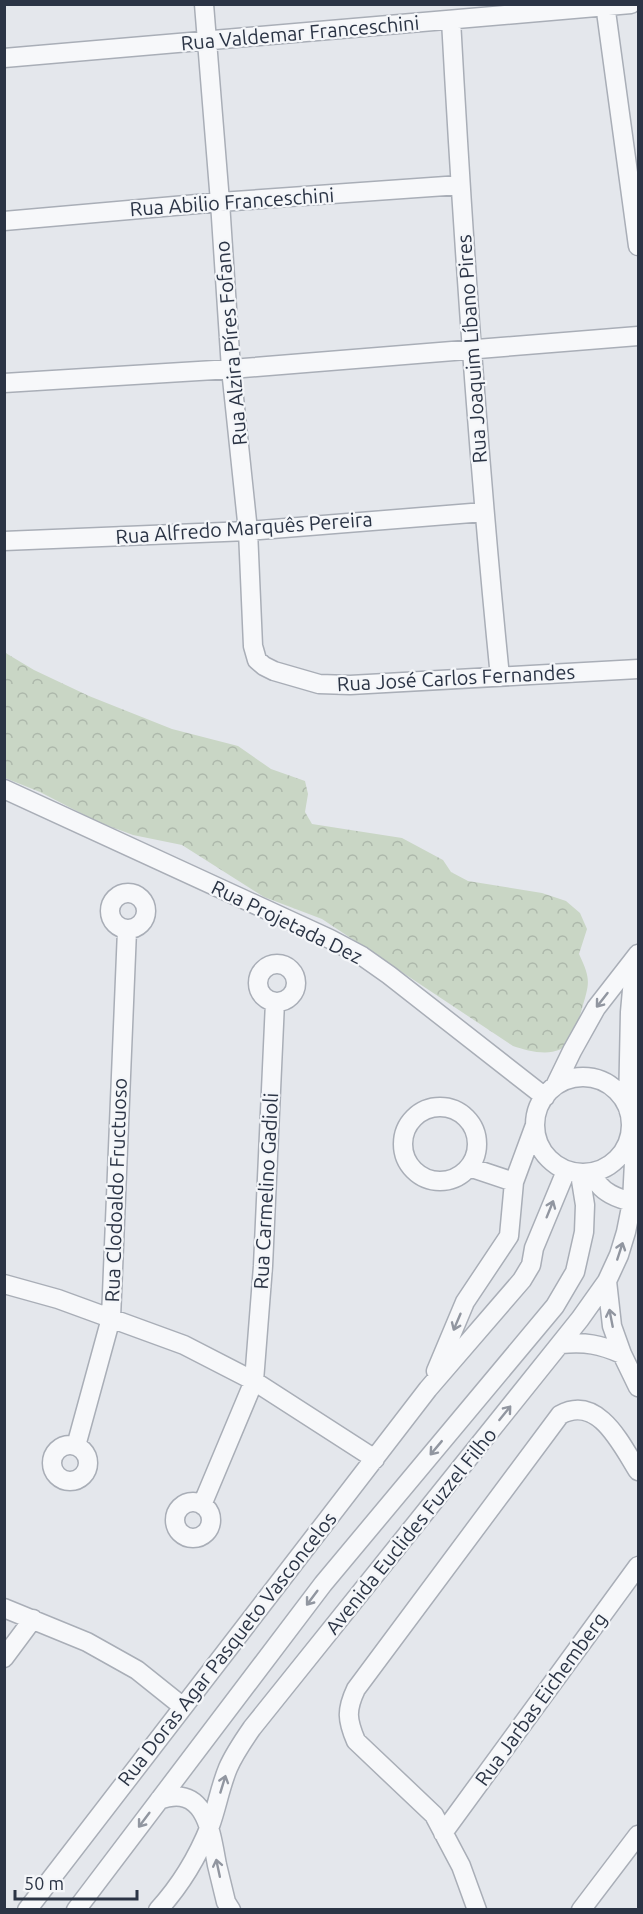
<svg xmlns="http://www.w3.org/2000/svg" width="643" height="1914" viewBox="0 0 643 1914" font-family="Ubuntu,sans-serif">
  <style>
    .forest { fill: url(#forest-crowns) }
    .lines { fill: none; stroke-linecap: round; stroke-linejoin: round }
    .minor-casing { stroke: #a9aeb7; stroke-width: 21 }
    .minor { stroke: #f7f8fa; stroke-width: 18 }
    .oneway { stroke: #9196a0 }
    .labels { text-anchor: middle; stroke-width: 4.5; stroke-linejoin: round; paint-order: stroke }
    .street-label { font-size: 20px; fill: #2b3445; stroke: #f4f6f9 }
  </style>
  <defs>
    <pattern id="forest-crowns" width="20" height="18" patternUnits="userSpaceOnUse" patternTransform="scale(1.5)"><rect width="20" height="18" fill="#c9d6c5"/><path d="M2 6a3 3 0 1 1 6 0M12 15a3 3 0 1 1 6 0" fill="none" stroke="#adb8ab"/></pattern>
  </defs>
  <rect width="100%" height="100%" fill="#e4e7ec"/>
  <path class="forest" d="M 4,652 L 34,670 L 89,696 L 172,729 L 238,746 L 271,769 L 305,781 L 308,794 L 305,812 L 312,824 L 402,838 L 443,860 L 451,872 L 468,881 L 542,893 L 566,901 L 580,913 L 587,929 L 579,954 C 592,981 589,984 581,1012 C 578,1020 577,1031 572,1038 C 559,1060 532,1052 513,1046 L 322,919 L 264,897 L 182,845 L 133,835 L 98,822 L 40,792 L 5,778 Z"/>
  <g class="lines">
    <defs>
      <path id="minor" d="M 204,4 L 220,202 L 231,369 L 248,531 L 253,646 L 257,660 L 264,666 L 274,671 L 319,684 L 350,685 L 638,669
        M 605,4 L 638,246
        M 451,20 C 463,239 478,458 500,677
        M 4,58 L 631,4
        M 4,221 L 220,202 L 460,185
        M 4,383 L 231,369 L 638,336
        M 4,541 L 248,531 L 484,512
        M 4,789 L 330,939 L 362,956 L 389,975 L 545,1097
        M110 911a18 18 0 1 1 36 0a18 18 0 1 1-36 0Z
        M258 983a19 19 0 1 1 38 0a19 19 0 1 1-38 0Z
        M535 1125a48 48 0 1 1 96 0a48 48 0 1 1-96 0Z
        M 555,1086 L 572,1051 L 596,1008 L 638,954
        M403 1144a37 37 0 1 1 74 0a37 37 0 1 1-74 0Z
        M 628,1108 L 630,1012 L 632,990 L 638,972
        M 469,1167 L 514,1182
        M 593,1173 C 598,1193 620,1199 638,1204
        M 607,1281 L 612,1326 L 622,1354 L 638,1387
        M 4,1284 L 58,1299 L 184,1345 L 254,1381 L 375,1459
        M 561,1344 C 586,1342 599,1344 622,1354
        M 436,1371 L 465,1302 L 509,1236 L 514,1182 L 535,1125
        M52 1463a18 18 0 1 1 36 0a18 18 0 1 1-36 0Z
        M 76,1446 L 111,1318 L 127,930
        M175 1520a18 18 0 1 1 36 0a18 18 0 1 1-36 0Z
        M 202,1505 L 254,1381 L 263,1266 L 275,1002
        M 4,1608 L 87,1642 L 137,1670 L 182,1706
        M 4,1658 L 33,1619
        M 159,1800 C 206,1783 211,1833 217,1865 C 220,1877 223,1890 226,1902 L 231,1910
        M 443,1833 L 638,1566
        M 27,1910 L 428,1389 L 522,1280 L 531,1265 L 534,1248 L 566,1171
        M 76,1910 L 323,1584 L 555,1306 L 575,1272 L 584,1232 L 585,1205 L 580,1174
        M 158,1910 C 180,1886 198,1856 210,1826 C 217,1807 220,1787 228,1768 C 234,1754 243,1741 252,1728 L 580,1319 L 607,1281 L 619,1255 L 626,1232 L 632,1202 L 634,1162 L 628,1145
        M 477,1910 L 461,1866 L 434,1815 L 356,1741 C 347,1720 346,1710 356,1689 L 560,1415 C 598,1394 621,1444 638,1471
        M 581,1910 L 638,1835"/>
    </defs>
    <use href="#minor" class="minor-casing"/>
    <use href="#minor" class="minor"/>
  </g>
  <defs><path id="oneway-shaft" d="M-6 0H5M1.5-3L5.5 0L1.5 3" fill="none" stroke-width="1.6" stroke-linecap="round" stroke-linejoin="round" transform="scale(1.5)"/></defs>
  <g class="oneway">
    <use href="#oneway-shaft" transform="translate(602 1000) rotate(128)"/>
    <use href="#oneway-shaft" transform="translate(550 1209) rotate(-68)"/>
    <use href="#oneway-shaft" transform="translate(620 1251) rotate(-72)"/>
    <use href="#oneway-shaft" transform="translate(611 1318) rotate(-101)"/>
    <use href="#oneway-shaft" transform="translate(457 1322) rotate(113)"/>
    <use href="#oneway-shaft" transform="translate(505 1413) rotate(-51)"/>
    <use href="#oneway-shaft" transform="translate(436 1448) rotate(130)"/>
    <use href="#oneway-shaft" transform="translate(312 1598) rotate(127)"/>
    <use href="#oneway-shaft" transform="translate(223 1784) rotate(-73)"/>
    <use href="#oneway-shaft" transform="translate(144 1820) rotate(127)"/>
    <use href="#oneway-shaft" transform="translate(218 1868) rotate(-102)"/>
  </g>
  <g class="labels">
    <g class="street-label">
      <text transform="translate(300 33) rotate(-5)" y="7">Rua Valdemar Franceschini</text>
      <text transform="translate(232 202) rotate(-4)" y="7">Rua Abilio Franceschini</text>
      <text transform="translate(231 343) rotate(-95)" y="7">Rua Alzira Píres Fofano</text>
      <text transform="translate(472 349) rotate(-94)" y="7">Rua Joaquim Líbano Pires</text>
      <text transform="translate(244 528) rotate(-4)" y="7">Rua Alfredo Marquês Pereira</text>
      <text transform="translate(456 678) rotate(-3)" y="7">Rua José Carlos Fernandes</text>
      <text transform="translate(287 922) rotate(26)" y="7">Rua Projetada Dez</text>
      <text transform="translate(116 1190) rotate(-88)" y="7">Rua Clodoaldo Fructuoso</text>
      <text transform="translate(266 1191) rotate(-87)" y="7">Rua Carmelino Gadioli</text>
      <text transform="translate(411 1531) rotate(-51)" y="7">Avenida Euclides Fuzzel Filho</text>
      <text transform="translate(227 1649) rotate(-52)" y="7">Rua Doras Agar Pasqueto Vasconcelos</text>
      <text transform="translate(541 1699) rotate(-54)" y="7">Rua Jarbas Eichemberg</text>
    </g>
  </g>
  <rect width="643" height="1914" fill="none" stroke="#2b3445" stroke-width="12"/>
  <path d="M15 1890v9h122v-9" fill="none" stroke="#2b3445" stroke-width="3"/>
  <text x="24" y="1890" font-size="18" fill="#2b3445" stroke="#f4f6f9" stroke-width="4.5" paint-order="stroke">50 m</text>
</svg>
